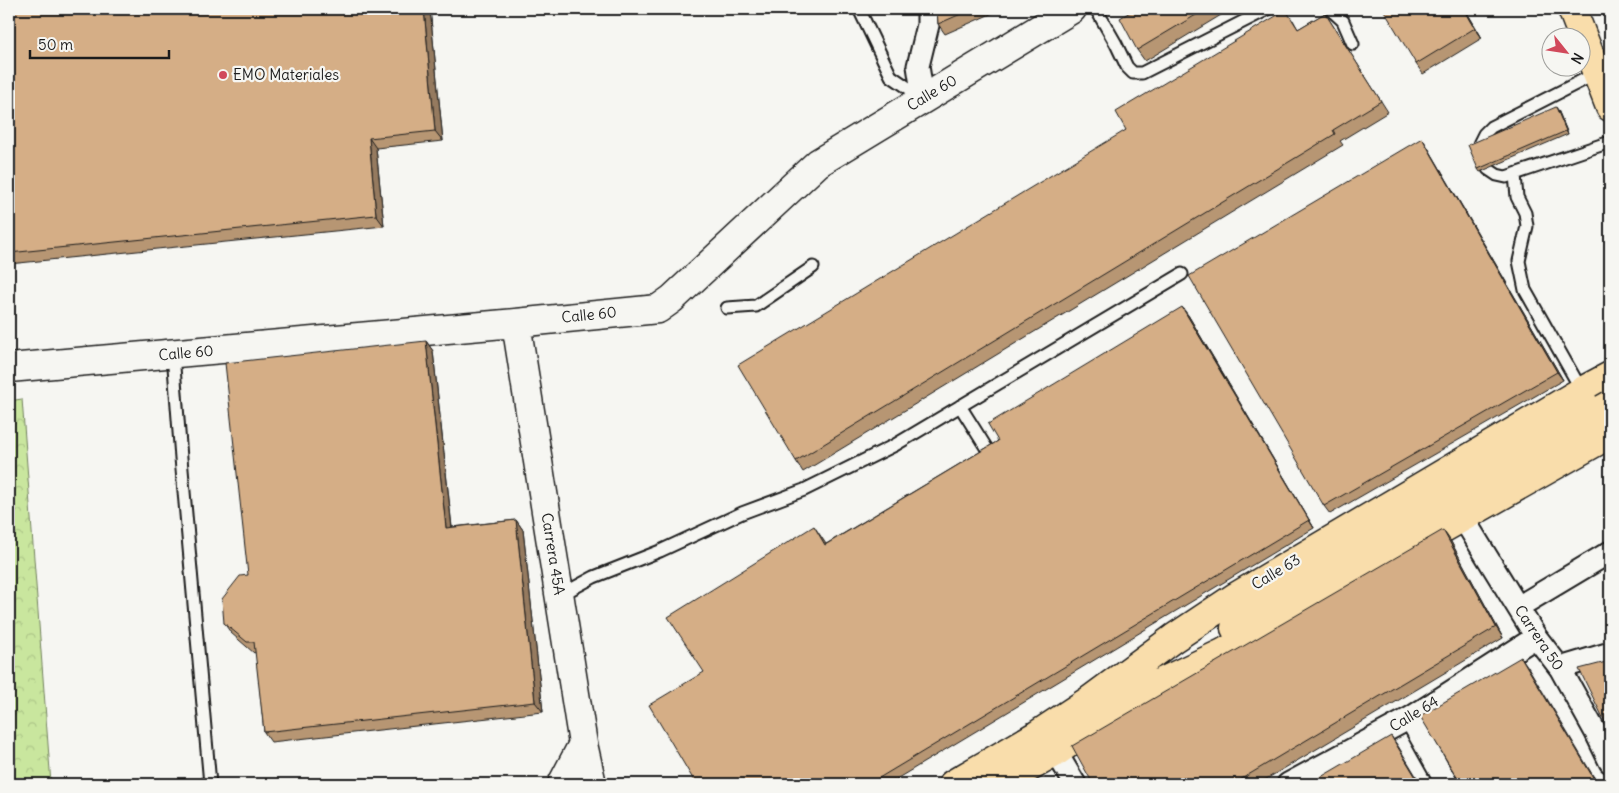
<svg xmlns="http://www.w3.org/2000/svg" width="1619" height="793" viewBox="0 0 1619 793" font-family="Delius,sans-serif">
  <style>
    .park { fill: url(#park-crowns); stroke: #72815d }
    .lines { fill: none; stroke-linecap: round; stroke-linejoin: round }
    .lane-casing { stroke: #1c1c1c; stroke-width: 15 }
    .street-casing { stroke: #1c1c1c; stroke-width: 25 }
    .secondary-casing { stroke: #1c1c1c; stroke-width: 31 }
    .primary-casing { stroke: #1c1c1c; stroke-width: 31 }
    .lane { stroke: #f6f6f2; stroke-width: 11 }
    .street { stroke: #f6f6f2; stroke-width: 21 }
    .secondary { stroke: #f6f6f2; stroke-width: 28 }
    .primary { stroke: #f9ddab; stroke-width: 28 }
    .primary-bridge-casing { stroke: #1c1c1c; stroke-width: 31; stroke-linecap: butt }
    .primary-bridge { stroke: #f9ddab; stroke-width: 28 }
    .wall { fill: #b79673; stroke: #1c1c1c }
    .shaded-wall { fill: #957a5e; stroke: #1c1c1c }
    .building { fill: #d5ae86; stroke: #1c1c1c }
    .poi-dot { fill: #d1495b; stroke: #f6f6f2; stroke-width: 2 }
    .labels { text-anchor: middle; stroke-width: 4.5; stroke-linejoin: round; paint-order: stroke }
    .poi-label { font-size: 15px; fill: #1c1c1c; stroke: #f6f6f2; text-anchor: start }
    .street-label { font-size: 15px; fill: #1c1c1c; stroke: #f6f6f2 }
  </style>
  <defs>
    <pattern id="park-crowns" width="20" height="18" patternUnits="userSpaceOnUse" patternTransform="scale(1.25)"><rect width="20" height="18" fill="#c9e69e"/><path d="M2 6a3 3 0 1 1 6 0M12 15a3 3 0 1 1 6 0" fill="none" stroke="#acc588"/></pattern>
  </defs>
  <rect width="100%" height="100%" fill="#f6f6f2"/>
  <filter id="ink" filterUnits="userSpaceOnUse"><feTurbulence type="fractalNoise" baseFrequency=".02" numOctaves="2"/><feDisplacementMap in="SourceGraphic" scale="10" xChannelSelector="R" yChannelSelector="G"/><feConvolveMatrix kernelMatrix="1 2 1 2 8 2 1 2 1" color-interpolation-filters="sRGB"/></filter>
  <g filter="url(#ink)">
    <path class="park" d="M 22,399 L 51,784 L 9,784 L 9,401 Z"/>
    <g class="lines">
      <defs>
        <path id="lane" d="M 859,9 L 891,76 L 923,98
          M 1096,9 L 1116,44 L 1127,67 L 1133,73 L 1142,73 L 1268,9
          M 1330,9 L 1343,21 L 1353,44
          M 1479,144 L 1484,134 L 1491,127 L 1597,73
          M 1488,169 L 1497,175 L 1506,177 L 1610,142
          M 1515,175 L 1517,197 L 1525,213 L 1527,226 L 1519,261 L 1525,290 L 1582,391
          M 727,308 L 756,306 L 813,267
          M 173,354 L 181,458 L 210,784
          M 960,406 L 987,449
          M 559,596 L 594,577 L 660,551 L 742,513 L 804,490 L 895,445 L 1182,274"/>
        <path id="street" d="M 923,98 L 918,66 L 928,25 L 928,9
          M 1463,518 L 1536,637 L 1560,668 L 1596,733 L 1610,762
          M 1518,607 L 1610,552
          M 1560,668 L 1610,653
          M 1410,718 L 1447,784
          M 1056,752 L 1075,784
          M 1288,784 L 1410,718 L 1536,637"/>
        <path id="secondary" d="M 516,323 L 583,744 L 592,784
          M 9,368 L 516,323 L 658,309 L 672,299 L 818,163 L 1072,9
          M 562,784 L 583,744"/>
        <path id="primary" d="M 1572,9 L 1610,107
          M 1235,628 C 1352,548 1479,480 1603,409
          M 953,784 L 1037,735 L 1090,700 L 1174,638 L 1237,596 L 1582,391 L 1610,376
          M 1000,784 L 1056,752 L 1141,692 L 1223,653 L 1610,434"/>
      </defs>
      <use href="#lane" class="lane-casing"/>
      <use href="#street" class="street-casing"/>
      <use href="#secondary" class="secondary-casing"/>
      <use href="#primary" class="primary-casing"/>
      <use href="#lane" class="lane"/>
      <use href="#street" class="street"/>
      <use href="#secondary" class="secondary"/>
      <use href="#primary" class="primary"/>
      <defs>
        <path id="primary-bridge" d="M 1603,409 L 1610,405"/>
      </defs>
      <use href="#primary-bridge" class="primary-bridge-casing"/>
      <use href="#primary-bridge" class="primary-bridge"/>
    </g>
    <path class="wall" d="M 9,9 L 430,9 L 443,141 L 376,148 L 384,226 L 9,264 Z
      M 937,9 L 1002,9 L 945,34 L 938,24 Z
      M 1135,9 L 1231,9 L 1145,61 L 1137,50 Z
      M 1465,9 L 1482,38 L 1423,74 L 1416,64 Z
      M 1325,13 L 1388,112 L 1340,141 L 1343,145 L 803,472 L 796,461 L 1126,130 L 1293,20 L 1298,29 Z
      M 1558,110 L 1568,134 L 1480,172 L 1478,169 Z
      M 1422,138 L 1427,146 L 1563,380 L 1330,514 L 1324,506 Z
      M 1188,315 L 1314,528 L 888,784 L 696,784 L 704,672 L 814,526 L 826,544 L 998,441 Z
      M 426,341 L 433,351 L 452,527 L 516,520 L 523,530 L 543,712 L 271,742 L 264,732 L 256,652 L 254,653 L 231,633 L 224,623 L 248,575 Z
      M 1450,540 L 1503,638 L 1258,784 L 1093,784 Z"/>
    <path class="shaded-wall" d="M 424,9 L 430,9 L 443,141 L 435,131 Z
      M 1464,9 L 1465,9 L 1482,38 L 1475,28 Z
      M 1556,107 L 1558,110 L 1568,134 L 1566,131 Z
      M 369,138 L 376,148 L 384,226 L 376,215 Z
      M 1422,138 L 1427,146 L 1563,380 L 1557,372 Z
      M 1182,307 L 1188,315 L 1314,528 L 1309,520 Z
      M 426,341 L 433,351 L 453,538 L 446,528 Z
      M 516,520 L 523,530 L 543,712 L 535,702 Z
      M 1443,530 L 1450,540 L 1503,638 L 1496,627 Z
      M 1521,657 L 1528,667 L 1598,784 L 1597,784 Z
      M 1391,736 L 1398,746 L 1421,784 L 1420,784 Z"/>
    <path class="building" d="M 9,9 L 424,9 L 435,131 L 369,138 L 376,215 L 9,253 Z
      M 937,9 L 972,9 L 938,24 Z
      M 1135,9 L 1206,9 L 1137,50 L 1120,18 Z
      M 1383,9 L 1464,9 L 1475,28 L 1416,64 Z
      M 1286,10 L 1298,29 L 1325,13 L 1381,101 L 1333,130 L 1335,134 L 796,461 L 738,365 L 1126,130 L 1116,112 Z
      M 1556,107 L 1566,131 L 1478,169 L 1468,145 Z
      M 1422,138 L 1557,372 L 1324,506 L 1189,276 Z
      M 1182,307 L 1309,520 L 869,784 L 696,784 L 649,705 L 704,672 L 668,617 L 814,526 L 825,545 L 998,441 L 988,424 Z
      M 426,341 L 446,528 L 516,520 L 535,702 L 264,732 L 254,642 L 247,642 L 224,623 L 222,599 L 240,576 L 248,575 L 225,363 Z
      M 1443,530 L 1496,627 L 1233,784 L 1093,784 L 1072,746 Z
      M 1521,657 L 1597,784 L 1461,784 L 1420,716 Z
      M 1610,661 L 1610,732 L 1579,669 Z
      M 1391,736 L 1420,784 L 1309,784 Z"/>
  </g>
  <circle class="poi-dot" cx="223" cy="75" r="5"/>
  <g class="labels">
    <g class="poi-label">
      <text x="233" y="80">EMO Materiales</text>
    </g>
    <g class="street-label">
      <text transform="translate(932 93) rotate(-31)" y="5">Calle 60</text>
      <text transform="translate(589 315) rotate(-6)" y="5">Calle 60</text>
      <text transform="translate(186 353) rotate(-5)" y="5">Calle 60</text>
      <text transform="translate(553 554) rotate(81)" y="5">Carrera 45A</text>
      <text transform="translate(1276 572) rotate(-31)" y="5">Calle 63</text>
      <text transform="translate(1539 638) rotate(56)" y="5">Carrera 50</text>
      <text transform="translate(1414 714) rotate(-31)" y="5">Calle 64</text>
    </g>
  </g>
  <rect width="1619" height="793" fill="none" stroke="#f6f6f2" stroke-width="30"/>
  <rect x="15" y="15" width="1589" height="763" fill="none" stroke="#1c1c1c" stroke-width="2" filter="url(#ink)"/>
  <g transform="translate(1566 52) rotate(120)"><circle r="24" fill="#f6f6f2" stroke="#9f9f9c"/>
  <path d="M0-4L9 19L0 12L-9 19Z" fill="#d1495b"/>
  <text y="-8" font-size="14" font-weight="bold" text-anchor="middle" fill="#1c1c1c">N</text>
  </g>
  <path d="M30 50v8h139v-8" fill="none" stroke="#1c1c1c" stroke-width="2.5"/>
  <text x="38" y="50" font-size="15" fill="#1c1c1c" stroke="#f6f6f2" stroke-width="4" paint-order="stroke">50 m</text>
</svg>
